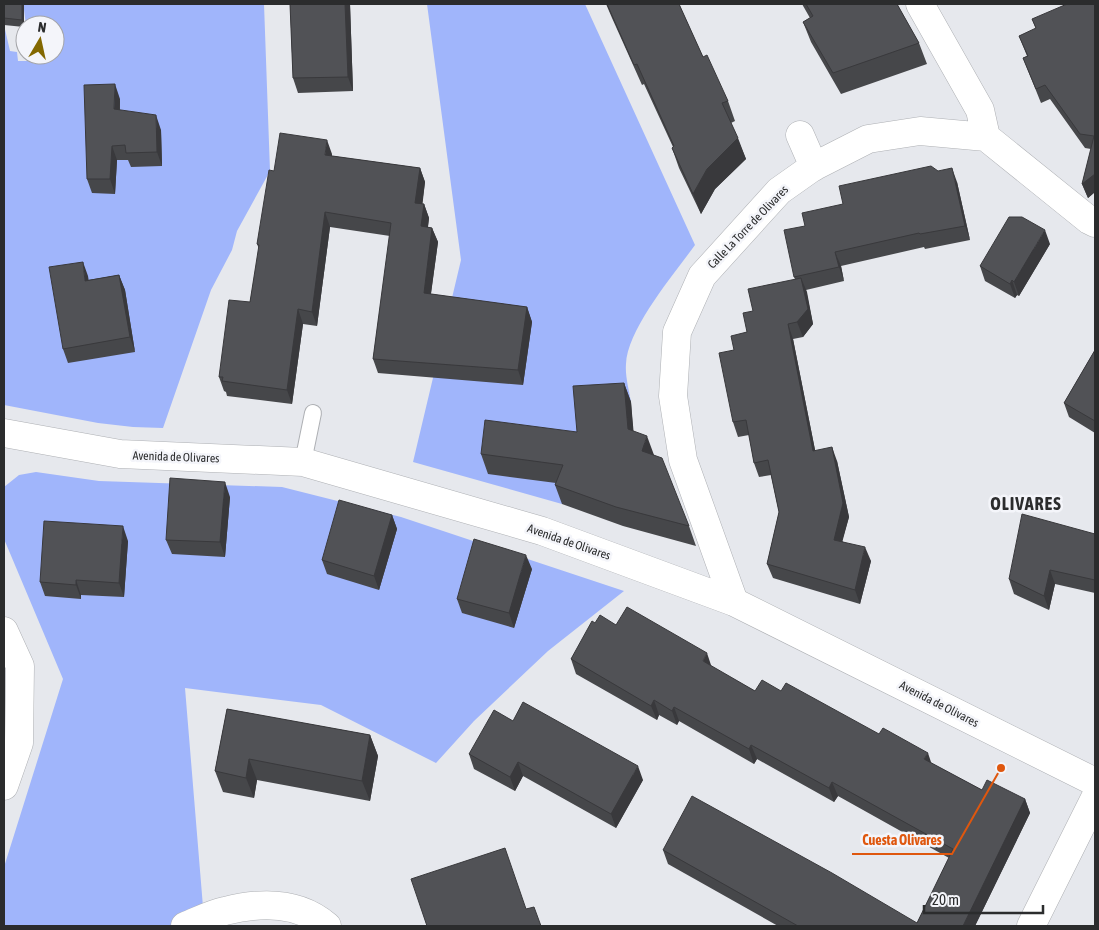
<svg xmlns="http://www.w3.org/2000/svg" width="1099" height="930" viewBox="0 0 1099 930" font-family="'Asap Condensed',sans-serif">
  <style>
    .green { fill: #a0b5fb }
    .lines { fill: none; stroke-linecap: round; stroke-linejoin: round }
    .lane-casing { stroke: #aeb0b4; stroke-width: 18 }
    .street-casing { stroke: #aeb0b4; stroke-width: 29 }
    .lane { stroke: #fff; stroke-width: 16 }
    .street { stroke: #fff; stroke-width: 28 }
    .wall { fill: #46474a }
    .shaded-wall { fill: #39393c }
    .building { fill: #515256; stroke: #39393c }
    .labels { text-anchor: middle; stroke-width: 5; stroke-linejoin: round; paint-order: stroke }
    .street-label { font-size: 12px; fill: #2b2c2d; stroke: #f4f5fa }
    .district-label { font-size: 18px; font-weight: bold; letter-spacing: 1px; fill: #2b2c2d; stroke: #f4f5fa }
    .leader { fill: none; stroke: #df570e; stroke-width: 2 }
    .callout-dot { fill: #df570e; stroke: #f4f5fa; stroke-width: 2 }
    .callout-label { font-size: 14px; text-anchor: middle; font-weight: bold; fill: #df570e; stroke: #f4f5fa; stroke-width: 5; stroke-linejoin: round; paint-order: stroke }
  </style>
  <rect width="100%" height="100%" fill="#e6e8ed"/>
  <path class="green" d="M 4,4 L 264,4 L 270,171 L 237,231 L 232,250 L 211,290 L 163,428 L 133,427 L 98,423 L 4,405 L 4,25 L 10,51 L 17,52 L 18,61 L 31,61 L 31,55 L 55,55 L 55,25 L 26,25 L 24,10 Z
    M 427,4 L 585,4 L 695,245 C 675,273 627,329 626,364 C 625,376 629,390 631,402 L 580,405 L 584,447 L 562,504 L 413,462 L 461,260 Z
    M 36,472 L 99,481 L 282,487 L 401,517 L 624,591 L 548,651 L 474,721 L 436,763 L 321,705 L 185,688 L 204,919 L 189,926 L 4,926 L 4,867 L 63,679 L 4,539 L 4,487 L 19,475 Z"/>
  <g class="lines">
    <defs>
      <path id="lane" d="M 303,462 L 313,413"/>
      <path id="street" d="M 920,4 L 980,110 L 986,137
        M 800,135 L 814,167
        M 4,433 L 120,454 L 303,462 L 542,531 L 734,602 L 1095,782
        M 734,602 L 683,460 L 673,396 L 677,332 L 702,276 L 779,191 L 813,167 L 868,139 L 920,131 L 986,137 L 1089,220 L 1095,223
        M 4,631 L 20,666 L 19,743 L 4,786
        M 185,926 C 198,921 211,914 225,911 C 260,902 298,901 327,926
        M 1031,926 L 1095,798"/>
    </defs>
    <use href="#lane" class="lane-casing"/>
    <use href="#street" class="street-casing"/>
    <use href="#lane" class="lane"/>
    <use href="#street" class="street"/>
  </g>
  <path class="wall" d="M 4,4 L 24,4 L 24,27 L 4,25 Z
    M 290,4 L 350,4 L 353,91 L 298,93 L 293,78 Z
    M 606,4 L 679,4 L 703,57 L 728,101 L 735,121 L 731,123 L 746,159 L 715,189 L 701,214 L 679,168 L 672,148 L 673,147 L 644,84 L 642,85 L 612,18 Z
    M 802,4 L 897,4 L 919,43 L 927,64 L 841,94 L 811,42 L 803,22 L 810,18 Z
    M 1095,4 L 1095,192 L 1088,198 L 1082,184 L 1091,149 L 1085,148 L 1050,99 L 1041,103 L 1023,58 L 1027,56 L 1019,36 L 1036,29 L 1032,19 Z
    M 120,99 L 120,110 L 161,130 L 162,166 L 131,167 L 128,160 L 117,160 L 115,194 L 92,193 L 87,179 Z
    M 332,154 L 332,156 L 420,168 L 425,182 L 422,204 L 424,204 L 429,218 L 428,227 L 432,228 L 438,242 L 431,294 L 527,307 L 532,322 L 523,385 L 378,373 L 373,359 L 390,236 L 330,227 L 317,326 L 303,324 L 292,404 L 227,396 L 226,392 L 224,391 L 219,377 L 250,302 L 259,249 L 257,244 L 274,171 Z
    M 957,182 L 970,240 L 925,249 L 924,247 L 841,266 L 844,281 L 806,290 L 813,324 L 803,337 L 793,339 L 815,450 L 837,461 L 849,517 L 842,541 L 871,561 L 860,604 L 773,578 L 767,564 L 779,512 L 771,475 L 759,477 L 754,463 L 749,435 L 738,437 L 733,422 L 734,350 L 747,332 L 753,311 L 795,279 L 794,277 L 805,226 Z
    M 1050,244 L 1019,296 L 1017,295 L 1015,298 L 985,281 L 980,266 Z
    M 119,275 L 125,290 L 135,352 L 68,363 L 63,349 L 88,276 L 88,280 Z
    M 1095,350 L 1095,433 L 1069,417 L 1064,403 Z
    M 624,383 L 631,402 L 633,431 L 654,455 L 689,526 L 696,546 L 623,526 L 562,504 L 555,485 L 556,483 L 488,474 L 481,454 L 577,432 Z
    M 230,497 L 225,557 L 172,554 L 166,540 Z
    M 392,515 L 397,529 L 379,590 L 327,574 L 322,560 Z
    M 1095,534 L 1095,593 L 1055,584 L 1049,610 L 1014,594 L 1009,579 Z
    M 128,541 L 124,597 L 81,595 L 81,599 L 45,596 L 40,582 Z
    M 532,569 L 514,628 L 462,613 L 457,599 Z
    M 595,623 L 616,625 L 712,667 L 755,691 L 781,691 L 931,763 L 982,790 L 1025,799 L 1030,813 L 975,926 L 778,926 L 668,864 L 663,850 L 917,923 L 949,858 L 838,796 L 834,802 L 757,759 L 754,764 L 679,721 L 677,725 L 659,715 L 657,720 L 576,674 L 571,659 Z
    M 227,709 L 370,735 L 378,756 L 370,801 L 257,780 L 254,798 L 223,792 L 215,771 Z
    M 513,721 L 643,780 L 616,828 L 523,776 L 515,791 L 474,769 L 469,754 Z"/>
  <path class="shaded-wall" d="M 22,4 L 24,4 L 24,27 L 22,20 Z
    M 345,4 L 350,4 L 353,91 L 348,77 Z
    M 115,84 L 120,99 L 119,124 L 114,109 Z
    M 156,115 L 161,130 L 162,166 L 157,152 Z
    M 738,138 L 746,159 L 715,189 L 701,214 L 693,194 L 707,169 Z
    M 327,140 L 332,154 L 330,169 L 325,155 Z
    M 112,146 L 117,160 L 115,194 L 110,179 Z
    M 420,168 L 425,182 L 421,217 L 415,203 Z
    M 952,168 L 957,182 L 970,240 L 965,226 Z
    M 1095,174 L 1095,192 L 1088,198 L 1082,184 Z
    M 424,204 L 429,218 L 426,241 L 421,226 Z
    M 325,212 L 330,227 L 317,326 L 312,312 Z
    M 432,228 L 438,242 L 429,307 L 424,293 Z
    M 1045,230 L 1050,244 L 1019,296 L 1014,282 Z
    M 835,252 L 841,266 L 844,281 L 839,267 Z
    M 83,262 L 88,276 L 91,295 L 85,281 Z
    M 119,275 L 125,290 L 135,352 L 130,337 Z
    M 801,278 L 807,292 L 813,324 L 803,337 L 797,322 Z
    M 1012,280 L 1017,295 L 1015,298 L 1010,284 Z
    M 527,307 L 532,322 L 523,385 L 518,370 Z
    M 298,309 L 303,324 L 292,404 L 287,390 Z
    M 788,324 L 793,339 L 818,465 L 813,451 Z
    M 624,383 L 631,402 L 635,448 L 628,429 Z
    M 647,436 L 654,455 L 642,451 Z
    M 832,447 L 837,461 L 849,517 L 839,554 L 834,540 Z
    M 225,482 L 230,497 L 225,557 L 220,542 Z
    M 392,515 L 397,529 L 379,590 L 374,576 Z
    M 123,526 L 128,541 L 124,597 L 119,583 Z
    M 865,547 L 871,561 L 860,604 L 855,590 Z
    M 526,555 L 532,569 L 514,628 L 509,613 Z
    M 1050,570 L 1055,584 L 1049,610 L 1044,596 Z
    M 76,580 L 81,595 L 81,599 L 76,585 Z
    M 707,653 L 712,668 L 703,661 Z
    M 654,700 L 659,715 L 657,720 L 651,706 Z
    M 674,707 L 679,721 L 677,725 L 672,711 Z
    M 370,735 L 378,756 L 370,801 L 362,781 Z
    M 751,745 L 757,759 L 754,764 L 749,749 Z
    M 928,753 L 933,768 L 924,759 Z
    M 249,759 L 257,780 L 254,798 L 246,778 Z
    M 518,762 L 523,776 L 515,791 L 510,777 Z
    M 638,766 L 643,780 L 616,828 L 611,814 Z
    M 832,782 L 838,796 L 834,802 L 829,788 Z
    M 1025,799 L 1030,813 L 975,926 L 963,926 Z"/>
  <path class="building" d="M 4,4 L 22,4 L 22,20 L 4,18 Z
    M 290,4 L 345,4 L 348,77 L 293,78 Z
    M 607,4 L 679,4 L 703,57 L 707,55 L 728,101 L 722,103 L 738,138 L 707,169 L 693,194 L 672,148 L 674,146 L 637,64 L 634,65 Z
    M 806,4 L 897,4 L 919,43 L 833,73 L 803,22 L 813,16 Z
    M 1067,4 L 1095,4 L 1095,174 L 1082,184 L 1094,136 L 1080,134 L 1045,85 L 1036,89 L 1023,58 L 1028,56 L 1019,36 L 1036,28 L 1032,19 Z
    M 115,84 L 114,109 L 156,115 L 157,152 L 126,153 L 125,145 L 112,146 L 110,179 L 87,179 L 84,85 Z
    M 280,133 L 327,140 L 325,155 L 420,168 L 415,203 L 424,204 L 421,226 L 432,228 L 424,293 L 527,307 L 518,370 L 373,359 L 391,223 L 325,212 L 312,312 L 298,309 L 287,390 L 222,381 L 223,377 L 219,377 L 229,300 L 250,302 L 259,245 L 257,244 L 269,170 L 274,171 Z
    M 931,166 L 938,171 L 952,168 L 965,226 L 920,234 L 919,233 L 835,252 L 839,267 L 794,277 L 784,230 L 805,226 L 802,213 L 843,204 L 839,186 Z
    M 1009,217 L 1022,217 L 1045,230 L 1014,282 L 1012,280 L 1010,284 L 980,266 Z
    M 83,262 L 85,281 L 119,275 L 130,337 L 63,349 L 49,267 Z
    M 801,278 L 808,309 L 797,322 L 788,324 L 813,451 L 832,447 L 843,503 L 834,540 L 865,547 L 855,590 L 767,564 L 779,512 L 768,460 L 754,463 L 746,420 L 733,422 L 719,353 L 734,350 L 731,336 L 747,332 L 743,313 L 753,311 L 748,289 Z
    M 1095,350 L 1095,421 L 1064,403 Z
    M 624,383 L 628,429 L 647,436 L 642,451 L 662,458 L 689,526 L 616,507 L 555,485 L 563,465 L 481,454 L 485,420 L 577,432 L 573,386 Z
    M 170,478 L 225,482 L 220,542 L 166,540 Z
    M 339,500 L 392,515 L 374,576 L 322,560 Z
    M 1022,514 L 1095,534 L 1095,580 L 1050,570 L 1044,596 L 1009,579 Z
    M 44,521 L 123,526 L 119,583 L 76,580 L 76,585 L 40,582 Z
    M 474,539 L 526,555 L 509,613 L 457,599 Z
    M 627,607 L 707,653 L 703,661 L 755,691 L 762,680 L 781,691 L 786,683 L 879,734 L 883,728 L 928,753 L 924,759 L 982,790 L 987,780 L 1025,799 L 963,926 L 798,926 L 663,850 L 692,796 L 832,873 L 917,923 L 953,849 L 832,782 L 829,788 L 751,745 L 749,749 L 674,707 L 672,711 L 654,700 L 651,706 L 571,659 L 592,621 L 595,623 L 600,615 L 616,625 Z
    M 523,702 L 638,766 L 611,814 L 518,762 L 510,777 L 469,754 L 494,710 L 513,721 Z
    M 227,709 L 370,735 L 362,781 L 249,759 L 246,778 L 215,771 Z
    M 505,848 L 526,909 L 534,907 L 541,926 L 427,926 L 411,879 Z"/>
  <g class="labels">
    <g class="street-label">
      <text transform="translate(748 227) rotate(-46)" y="4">Calle La Torre de Olivares</text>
      <text transform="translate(176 457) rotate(2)" y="4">Avenida de Olivares</text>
      <text transform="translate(569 542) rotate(19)" y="4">Avenida de Olivares</text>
      <text transform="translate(939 704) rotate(27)" y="4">Avenida de Olivares</text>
    </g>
    <g class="district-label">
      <text x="1026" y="510">OLIVARES</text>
    </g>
  </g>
  <path class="leader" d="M1001 768L952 854H852"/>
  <circle class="callout-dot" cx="1001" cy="768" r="5"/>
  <g class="callout-label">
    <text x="902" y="845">Cuesta Olivares</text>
  </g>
  <rect width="1099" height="930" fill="none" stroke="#2b2c2d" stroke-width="10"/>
  <g transform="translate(40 40) rotate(9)"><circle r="24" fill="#f4f5fa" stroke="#a4a5a8"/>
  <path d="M0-4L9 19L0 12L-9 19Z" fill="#836800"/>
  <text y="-8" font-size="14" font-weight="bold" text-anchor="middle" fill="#2b2c2d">N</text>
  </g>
  <path d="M924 905v8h119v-8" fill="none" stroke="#2b2c2d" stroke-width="2.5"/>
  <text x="932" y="905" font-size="15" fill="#2b2c2d" stroke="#f4f5fa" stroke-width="4" paint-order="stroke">20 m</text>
</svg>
